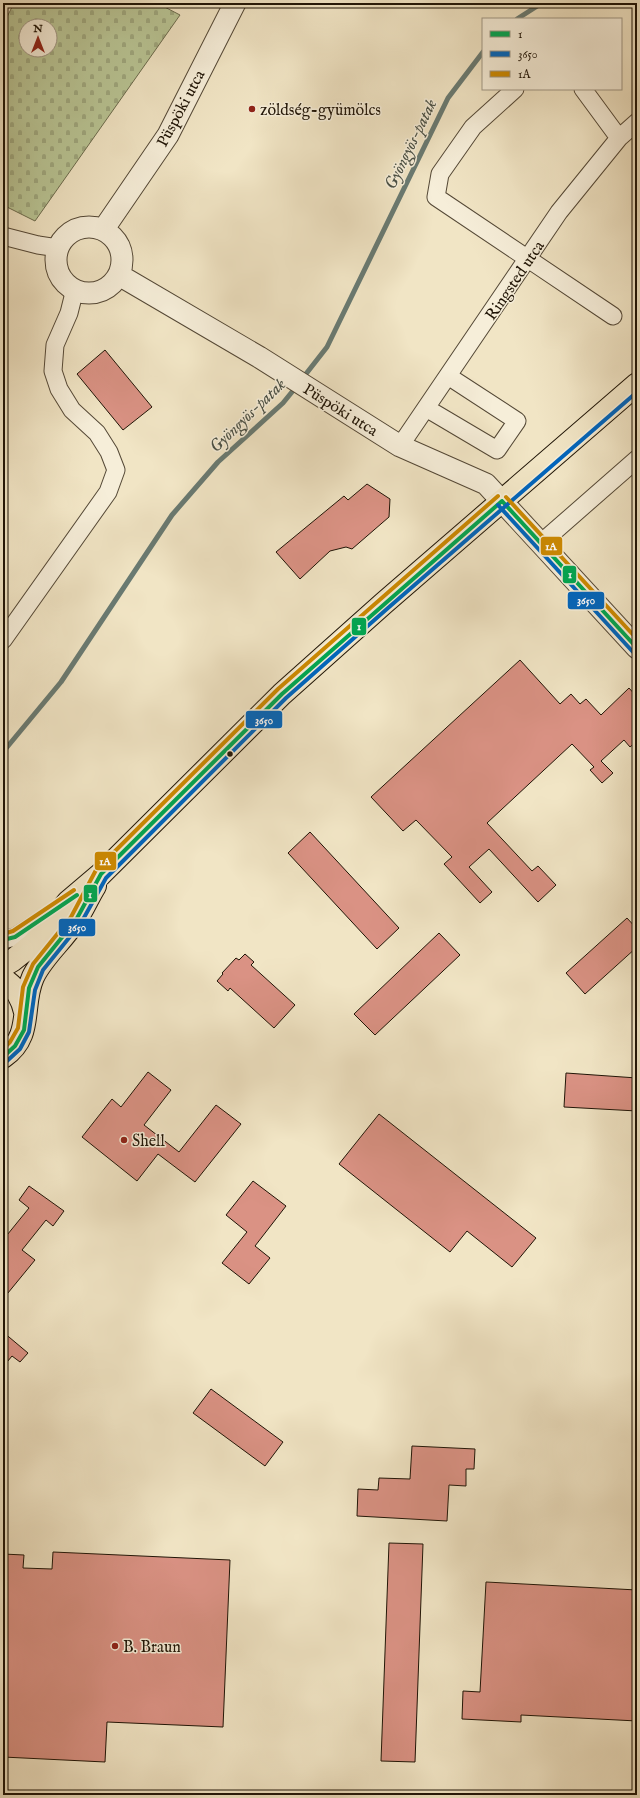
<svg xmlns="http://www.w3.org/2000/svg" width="640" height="1798" viewBox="0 0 640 1798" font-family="'IM FELL English',serif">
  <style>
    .cemetery { fill: url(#cemetery-stones); stroke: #6c6c4e; fill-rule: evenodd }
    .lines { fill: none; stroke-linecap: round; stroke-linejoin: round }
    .stream { stroke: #697a72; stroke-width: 5 }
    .building { fill: #da9284; stroke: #1f1406 }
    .minor-casing { stroke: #544836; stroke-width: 19 }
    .tertiary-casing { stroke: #544836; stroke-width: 23 }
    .primary-casing { stroke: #1f1406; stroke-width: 24 }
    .minor { stroke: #f6eed9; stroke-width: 17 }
    .tertiary { stroke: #f6eed9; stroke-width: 21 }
    .primary { stroke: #f1e5c5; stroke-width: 22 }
    .bus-1-casing { stroke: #f6eed9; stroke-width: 7 }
    .bus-2-casing { stroke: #f6eed9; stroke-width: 7 }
    .bus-3-casing { stroke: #f6eed9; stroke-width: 7 }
    .bus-1 { stroke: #00a651; stroke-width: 4 }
    .bus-2 { stroke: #0065bd; stroke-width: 4 }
    .bus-3 { stroke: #cc8901; stroke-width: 4 }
    .poi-dot { fill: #8f2418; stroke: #f6eed9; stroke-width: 1.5 }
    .bus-dot { fill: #1f1406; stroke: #f6eed9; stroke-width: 1.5 }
    .labels { text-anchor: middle; stroke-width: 3; stroke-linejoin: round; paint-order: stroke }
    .street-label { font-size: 16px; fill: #1f1406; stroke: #f6eed9 }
    .poi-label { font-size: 16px; fill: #1f1406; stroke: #f6eed9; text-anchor: start }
    .water-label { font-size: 17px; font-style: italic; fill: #4a5045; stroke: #f6eed9 }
    .line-badge { stroke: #f6eed9; stroke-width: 1.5 }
    .badge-label { font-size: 11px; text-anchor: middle; font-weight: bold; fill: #fff }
  </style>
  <defs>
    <pattern id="cemetery-stones" width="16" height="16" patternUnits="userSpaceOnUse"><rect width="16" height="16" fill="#b9c595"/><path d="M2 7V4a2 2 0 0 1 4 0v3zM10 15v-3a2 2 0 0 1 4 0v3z" fill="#9fa87f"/></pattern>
  </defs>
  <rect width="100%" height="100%" fill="#f1e5c5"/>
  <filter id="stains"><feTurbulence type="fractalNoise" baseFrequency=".005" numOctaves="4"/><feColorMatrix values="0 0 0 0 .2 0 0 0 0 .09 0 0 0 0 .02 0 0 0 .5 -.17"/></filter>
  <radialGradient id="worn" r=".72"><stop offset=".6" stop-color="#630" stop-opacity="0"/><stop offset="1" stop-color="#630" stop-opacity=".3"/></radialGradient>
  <path class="cemetery" d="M 14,3 L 157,3 L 180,15 L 35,221 L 3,205 L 3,25 ZM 26,26 L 50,26 L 50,50 L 26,50 Z"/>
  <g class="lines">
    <path class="stream" d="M 517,19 L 542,3
      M 302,379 L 327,347 L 448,98 L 483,52
      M 3,752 L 61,682 L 172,515 L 218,462 L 283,403 L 296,387"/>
  </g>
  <path class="building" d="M 105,350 L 152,407 L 123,430 L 77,374 Z
    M 367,484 L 390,499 L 389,517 L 352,549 L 346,547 L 330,551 L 300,579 L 276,552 L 344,496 L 348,500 Z
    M 520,660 L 560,704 L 571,694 L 580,704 L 586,699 L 601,715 L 629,688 L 637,697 L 637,741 L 630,747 L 624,740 L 601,761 L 613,773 L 602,783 L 590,770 L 594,767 L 572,744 L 487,823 L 532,871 L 538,866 L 556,885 L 538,902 L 489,849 L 469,867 L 492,892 L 480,903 L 444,864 L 452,857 L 416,820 L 403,831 L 371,797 Z
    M 310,832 L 399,928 L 377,949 L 288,853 Z
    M 627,918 L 637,929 L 637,947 L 585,994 L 566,973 Z
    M 439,933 L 460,955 L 375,1035 L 354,1014 Z
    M 245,954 L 254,962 L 251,965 L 295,1005 L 274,1028 L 230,988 L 228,991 L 217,981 L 223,974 L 222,973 L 236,958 L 239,960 Z
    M 148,1072 L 171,1090 L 144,1125 L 179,1152 L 216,1105 L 241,1124 L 195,1182 L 158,1154 L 137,1181 L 82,1137 L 112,1099 L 121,1107 Z
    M 566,1073 L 637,1078 L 637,1111 L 564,1107 Z
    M 379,1114 L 536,1238 L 512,1267 L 467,1231 L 450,1252 L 339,1164 Z
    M 253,1181 L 286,1206 L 255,1246 L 270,1258 L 249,1284 L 222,1263 L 247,1232 L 226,1215 Z
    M 29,1186 L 64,1211 L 53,1226 L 46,1220 L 22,1250 L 35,1260 L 3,1299 L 3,1240 L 29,1208 L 19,1200 Z
    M 3,1332 L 28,1353 L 20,1362 L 12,1356 L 3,1367 Z
    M 211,1389 L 283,1442 L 265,1466 L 193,1413 Z
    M 412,1446 L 475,1449 L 474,1469 L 466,1469 L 466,1486 L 449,1485 L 447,1521 L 357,1516 L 358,1489 L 378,1490 L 379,1478 L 410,1479 Z
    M 389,1543 L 423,1544 L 415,1762 L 381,1761 Z
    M 53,1552 L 230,1560 L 223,1727 L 107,1722 L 105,1762 L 3,1757 L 3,1554 L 24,1555 L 23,1568 L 52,1569 Z
    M 486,1582 L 637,1590 L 637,1721 L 521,1715 L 521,1722 L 462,1719 L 463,1691 L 480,1692 Z"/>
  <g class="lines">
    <defs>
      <path id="minor" d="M 515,89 L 473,127 L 440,174 L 436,197 L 613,316
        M 583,89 L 619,138
        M 3,236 L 38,245 L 58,248
        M 426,408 L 497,450 L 517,421 L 448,376
        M 400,446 L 559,212 L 619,138 L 637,122
        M 541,543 L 637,459
        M 3,640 L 108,492 L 116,470 L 109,452 L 97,433 L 72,410 L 59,389 L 53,371 L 55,345 L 69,313 L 75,289
        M 3,940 L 15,937 L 55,911"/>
      <path id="tertiary" d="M56 260a33 33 0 1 1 66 0a33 33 0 1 1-66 0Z
        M 103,230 L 168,135 L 235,3
        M 119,275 L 259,357 L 400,446 L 486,484 L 637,648"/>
      <path id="primary" d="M 3,966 L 13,960 L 33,944 L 68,902 L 101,874 L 282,694 L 384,603 L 637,384
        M 3,979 C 16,987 22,998 25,1012
        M 3,1057 C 34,1036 20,1006 33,977 C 43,956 63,940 75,921 C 83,910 88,897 95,886"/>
    </defs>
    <use href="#minor" class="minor-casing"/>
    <use href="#tertiary" class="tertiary-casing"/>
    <use href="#primary" class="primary-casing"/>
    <use href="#minor" class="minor"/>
    <use href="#tertiary" class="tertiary"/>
    <use href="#primary" class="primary"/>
    <defs>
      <path id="bus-1" d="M 502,501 L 637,648
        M 3,940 L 15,937 L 77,895
        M 3,1057 L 15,1046 L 24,1030 L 29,988 L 38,967 L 76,920 L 101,874 L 282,694 L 502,501"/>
      <path id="bus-2" d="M 498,505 L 633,652
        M 7,1061 L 20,1049 L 29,1032 L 35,990 L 43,970 L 81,923 L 106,878 L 286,698 L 388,608 L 637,392"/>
      <path id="bus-3" d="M 506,497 L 637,639
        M 3,934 L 13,931 L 74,890
        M 3,1049 L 10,1042 L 18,1028 L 23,987 L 33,964 L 71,917 L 96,870 L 278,689 L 498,496"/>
    </defs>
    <use href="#bus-1" class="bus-1-casing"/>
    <use href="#bus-2" class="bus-2-casing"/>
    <use href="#bus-3" class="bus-3-casing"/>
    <use href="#bus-1" class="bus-1"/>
    <use href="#bus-2" class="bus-2"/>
    <use href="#bus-3" class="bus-3"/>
  </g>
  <g class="poi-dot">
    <circle cx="252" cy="109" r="4"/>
    <circle cx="124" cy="1140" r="4"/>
    <circle cx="115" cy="1646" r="4"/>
  </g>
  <circle class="bus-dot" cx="230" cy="754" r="3.5"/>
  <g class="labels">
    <g class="street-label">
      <text transform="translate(180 108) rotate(-62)" y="6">Püspöki utca</text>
      <text transform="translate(514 280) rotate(-56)" y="6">Ringsted utca</text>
      <text transform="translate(341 409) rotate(32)" y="6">Püspöki utca</text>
    </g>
    <g class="poi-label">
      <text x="260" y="115">zöldség-gyümölcs</text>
      <text x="132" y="1146">Shell</text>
      <text x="123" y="1652">B. Braun</text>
    </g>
    <g class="water-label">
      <text transform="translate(410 144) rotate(-64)" y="6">Gyöngyös-patak</text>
      <text transform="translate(247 415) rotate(-44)" y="6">Gyöngyös-patak</text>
    </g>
  </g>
  <g class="line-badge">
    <rect x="540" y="536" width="23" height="20" rx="4" fill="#cc8901"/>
    <rect x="562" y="565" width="15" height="19" rx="4" fill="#00a651"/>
    <rect x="567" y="591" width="38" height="19" rx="4" fill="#0065bd"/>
    <rect x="351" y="617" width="16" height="19" rx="4" fill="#00a651"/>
    <rect x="245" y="710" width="38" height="19" rx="4" fill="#0065bd"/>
    <rect x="94" y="851" width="23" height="20" rx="4" fill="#cc8901"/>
    <rect x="83" y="884" width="15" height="19" rx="4" fill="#00a651"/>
    <rect x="58" y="918" width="38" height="19" rx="4" fill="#0065bd"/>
  </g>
  <g class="badge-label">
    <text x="551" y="550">1A</text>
    <text x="570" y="578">1</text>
    <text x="586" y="604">3650</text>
    <text x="359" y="630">1</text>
    <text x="264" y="724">3650</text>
    <text x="105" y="865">1A</text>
    <text x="90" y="898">1</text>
    <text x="77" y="931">3650</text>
  </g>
  <rect width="640" height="1798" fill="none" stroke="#f1e5c5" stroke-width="16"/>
  <rect x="4" y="4" width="632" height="1790" fill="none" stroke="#1f1406" stroke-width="2"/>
  <rect x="8" y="8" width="624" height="1782" fill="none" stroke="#1f1406"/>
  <rect x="482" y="18" width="140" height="72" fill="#f6eed9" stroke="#a09785"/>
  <rect x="490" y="31" width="20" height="6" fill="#00a651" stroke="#a09785"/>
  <text x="518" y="38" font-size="12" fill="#1f1406">1</text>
  <rect x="490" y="51" width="20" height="6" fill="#0065bd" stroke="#a09785"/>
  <text x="518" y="58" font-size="12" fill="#1f1406">3650</text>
  <rect x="490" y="71" width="20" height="6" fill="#cc8901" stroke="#a09785"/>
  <text x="518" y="78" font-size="12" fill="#1f1406">1A</text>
  <g transform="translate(38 38)"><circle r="19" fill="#f6eed9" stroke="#a09785"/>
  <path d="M0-3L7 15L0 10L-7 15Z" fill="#8f2418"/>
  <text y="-6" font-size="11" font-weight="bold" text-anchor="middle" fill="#1f1406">N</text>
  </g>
  <rect width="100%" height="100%" filter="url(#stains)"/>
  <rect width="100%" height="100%" fill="url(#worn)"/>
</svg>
